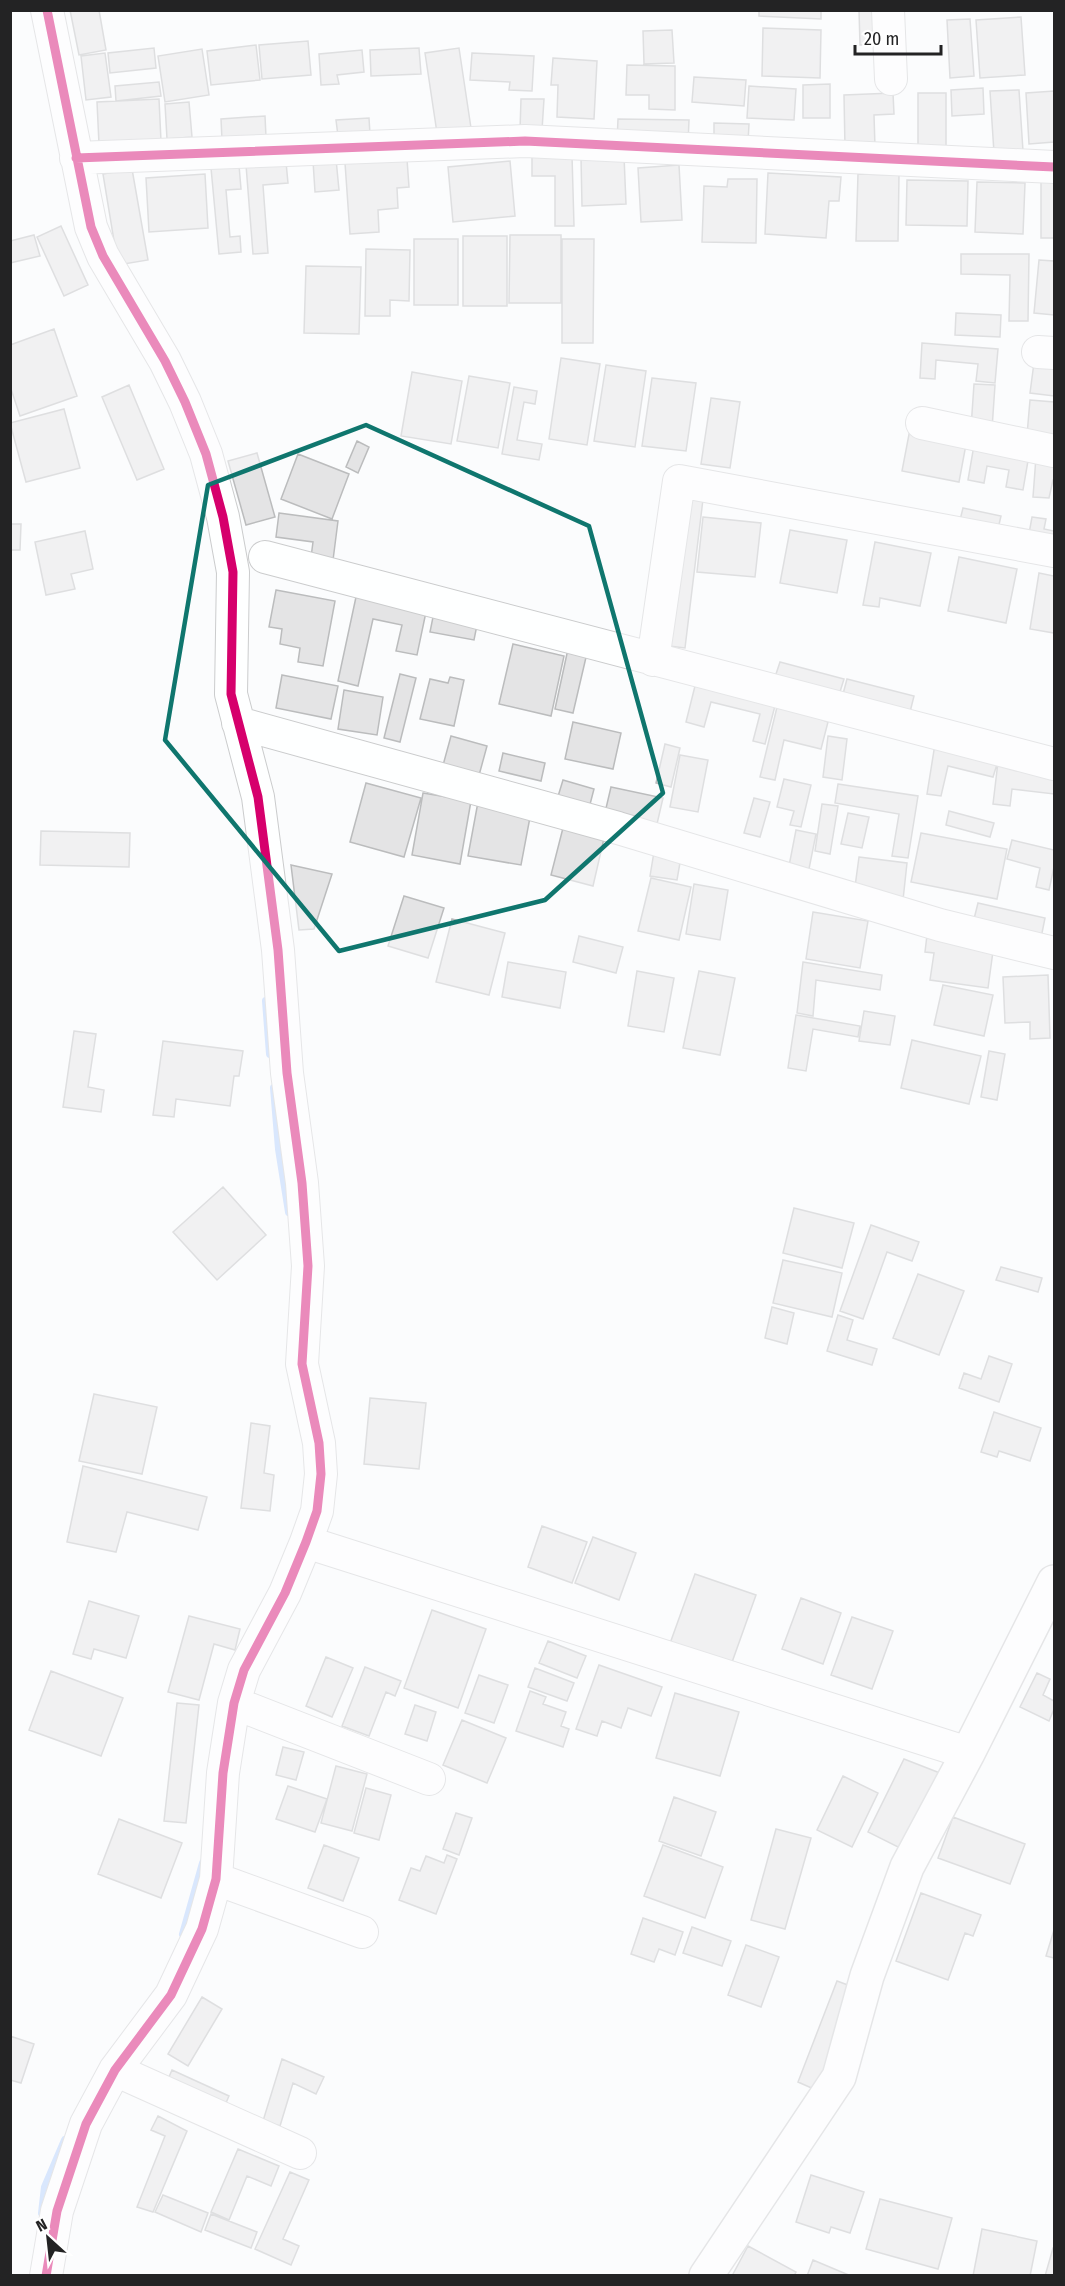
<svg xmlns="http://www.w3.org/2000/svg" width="1065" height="2286" viewBox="0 0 1065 2286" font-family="'Fira Sans Condensed',sans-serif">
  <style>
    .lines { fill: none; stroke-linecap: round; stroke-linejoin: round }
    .stream { stroke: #afcefc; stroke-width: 8 }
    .building { fill: #e4e4e5; stroke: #bbbcbd; stroke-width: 1.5 }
    .street-casing { stroke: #cbcccd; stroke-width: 34 }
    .secondary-casing { stroke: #cbcccd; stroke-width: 36 }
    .street { stroke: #feffff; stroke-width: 32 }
    .secondary { stroke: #feffff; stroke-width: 33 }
    .cycleway-casing { stroke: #fff; stroke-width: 13 }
    .cycleway { stroke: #d6006c; stroke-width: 9 }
    .marked { fill: none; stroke: #0f766e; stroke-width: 4.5; stroke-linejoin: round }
  </style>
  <rect width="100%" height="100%" fill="#fbfcfd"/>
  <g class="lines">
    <path class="stream" d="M 266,1001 L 270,1054
      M 274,1088 L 279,1149 L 289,1212
      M 183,1934 L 203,1863
      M 42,2213 L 45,2187 L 65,2140"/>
  </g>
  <path class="building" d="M 70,10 L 99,10 L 106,50 L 79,55 Z
    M 759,10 L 821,10 L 821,19 L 759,16 Z
    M 859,10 L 876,10 L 879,44 L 860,45 Z
    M 1021,17 L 1025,75 L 980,78 L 976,20 Z
    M 970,19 L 974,76 L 950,78 L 947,20 Z
    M 763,28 L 821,30 L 820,78 L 762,76 Z
    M 672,30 L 674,63 L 644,64 L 643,31 Z
    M 308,41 L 311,75 L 262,79 L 259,45 Z
    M 256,45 L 260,80 L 211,85 L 207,51 Z
    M 154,48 L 156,68 L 110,73 L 108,53 Z
    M 419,48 L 421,74 L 371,76 L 370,50 Z
    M 459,48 L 471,128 L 437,133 L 425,53 Z
    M 202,49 L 209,95 L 165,102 L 158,56 Z
    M 362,50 L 364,72 L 337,75 L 339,84 L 321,85 L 319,54 Z
    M 105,53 L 111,97 L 86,100 L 81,56 Z
    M 472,53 L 534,56 L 532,91 L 509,90 L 510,82 L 470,80 Z
    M 553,58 L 597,61 L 594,119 L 557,117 L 558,85 L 551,85 Z
    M 627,65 L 675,66 L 675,110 L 649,109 L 649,95 L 626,95 Z
    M 694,77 L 746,80 L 744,106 L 692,102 Z
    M 159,82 L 161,96 L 116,101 L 115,86 Z
    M 830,84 L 830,118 L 803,118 L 803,85 Z
    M 749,86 L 796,89 L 794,120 L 747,118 Z
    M 983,88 L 984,114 L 952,116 L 951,90 Z
    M 1019,90 L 1023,151 L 994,153 L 990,91 Z
    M 1054,91 L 1054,142 L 1029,144 L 1026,93 Z
    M 893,93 L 894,114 L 874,115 L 875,147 L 845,148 L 844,95 Z
    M 918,93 L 946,93 L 946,146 L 918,146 Z
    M 159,99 L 161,141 L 99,144 L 97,102 Z
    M 521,99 L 544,99 L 542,130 L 520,130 Z
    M 189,102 L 192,137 L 167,139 L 165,104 Z
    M 265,116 L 266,137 L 222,140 L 221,119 Z
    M 369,118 L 370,134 L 338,136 L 336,120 Z
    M 618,119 L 689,120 L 688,143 L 617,142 Z
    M 714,123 L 749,124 L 748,142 L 714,141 Z
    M 572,155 L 574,226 L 555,226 L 555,176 L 532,176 L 532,156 Z
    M 624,156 L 626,204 L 582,206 L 581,158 Z
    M 336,159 L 339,190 L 315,192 L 313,161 Z
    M 407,159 L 409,187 L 397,188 L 398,208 L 378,210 L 379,232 L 350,234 L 345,163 Z
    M 510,161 L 515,216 L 453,222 L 448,167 Z
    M 286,162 L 288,183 L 263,185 L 268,253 L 253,254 L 246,165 Z
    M 239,165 L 241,189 L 226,190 L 230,237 L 240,236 L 241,252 L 219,254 L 211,168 Z
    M 679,165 L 682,220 L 641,222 L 638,168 Z
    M 132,169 L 148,260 L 118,265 L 103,174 Z
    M 768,173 L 841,177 L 839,201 L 829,201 L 826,238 L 765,234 Z
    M 205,174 L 208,228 L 149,232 L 146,178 Z
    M 858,174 L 899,175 L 898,241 L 856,241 Z
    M 728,179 L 757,179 L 756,243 L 702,242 L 704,186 L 727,187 Z
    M 907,180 L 968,181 L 967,226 L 906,225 Z
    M 1041,181 L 1054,181 L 1054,238 L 1041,238 Z
    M 977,182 L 1025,183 L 1023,234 L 975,232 Z
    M 61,226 L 88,285 L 64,296 L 37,237 Z
    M 34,235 L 40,256 L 10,263 L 10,241 Z
    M 510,235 L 561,235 L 561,303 L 509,303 Z
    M 463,236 L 507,236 L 507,306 L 463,306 Z
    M 414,239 L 458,239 L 458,305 L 414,305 Z
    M 562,239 L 594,239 L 593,343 L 562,343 Z
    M 366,249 L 410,250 L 409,301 L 390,300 L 390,316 L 365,316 Z
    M 961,254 L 1029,254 L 1028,321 L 1009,321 L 1010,275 L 961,274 Z
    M 1039,260 L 1054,261 L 1054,315 L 1034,313 Z
    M 306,266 L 361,267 L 359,334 L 304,333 Z
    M 956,313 L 1001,315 L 1000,337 L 955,335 Z
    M 54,329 L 77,396 L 20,416 L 10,386 L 10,345 Z
    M 922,343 L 998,349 L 995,383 L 976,381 L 978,364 L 936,360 L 935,379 L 920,378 Z
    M 1035,355 L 1054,357 L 1054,396 L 1030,393 Z
    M 561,358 L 600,364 L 587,445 L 549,439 Z
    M 606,365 L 646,371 L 635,447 L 594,441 Z
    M 412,372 L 462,381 L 451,444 L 401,436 Z
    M 469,376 L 510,383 L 498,448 L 457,441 Z
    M 652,378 L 696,383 L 686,451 L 642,446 Z
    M 974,384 L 995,385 L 992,429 L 971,428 Z
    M 129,385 L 164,469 L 137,480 L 102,397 Z
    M 514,387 L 537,391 L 535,404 L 524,402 L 517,440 L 542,444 L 539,460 L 502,454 Z
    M 711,398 L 740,402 L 730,468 L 701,464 Z
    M 1030,400 L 1054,402 L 1054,437 L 1027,435 Z
    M 64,409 L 80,468 L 26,482 L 10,423 Z
    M 910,429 L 967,439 L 959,482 L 902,471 Z
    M 357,441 L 369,447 L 358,473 L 346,467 Z
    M 974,445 L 1029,455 L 1023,490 L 1006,487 L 1009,470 L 987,466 L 984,483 L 968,480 Z
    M 257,453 L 275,517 L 246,525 L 228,461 Z
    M 298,454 L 349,474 L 332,519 L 281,499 Z
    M 1036,457 L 1054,460 L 1054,480 L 1053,480 L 1049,498 L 1033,497 Z
    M 686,489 L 704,491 L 685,648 L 661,645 Z
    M 963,508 L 1001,516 L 997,533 L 959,524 Z
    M 279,513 L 338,521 L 332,568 L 310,565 L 313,542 L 276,537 Z
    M 703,517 L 761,523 L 755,577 L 697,572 Z
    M 1032,517 L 1046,519 L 1044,529 L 1054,531 L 1054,543 L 1028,539 Z
    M 10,524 L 21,524 L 20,550 L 10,550 Z
    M 790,530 L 847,540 L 837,593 L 780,583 Z
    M 85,531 L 93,569 L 71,574 L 75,589 L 46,595 L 35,542 Z
    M 875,542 L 931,553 L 920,606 L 880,598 L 879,607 L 863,605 Z
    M 959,557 L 1017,569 L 1006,623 L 948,611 Z
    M 1039,573 L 1054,576 L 1054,633 L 1030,629 Z
    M 276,590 L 335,601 L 323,666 L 298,662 L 300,648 L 280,644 L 282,629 L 269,627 Z
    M 356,597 L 426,612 L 417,655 L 396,651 L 402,625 L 373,619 L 358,686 L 338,681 Z
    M 434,612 L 478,620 L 474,640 L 430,632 Z
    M 513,644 L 564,656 L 551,716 L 499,704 Z
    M 568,649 L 587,653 L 573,713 L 555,709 Z
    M 780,662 L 844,679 L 839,695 L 775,677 Z
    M 400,674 L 416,678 L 400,742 L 384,738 Z
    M 282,675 L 338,686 L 331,719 L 276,708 Z
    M 450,677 L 464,680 L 454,726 L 420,719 L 430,679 L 448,683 Z
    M 847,679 L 914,696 L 910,712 L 843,694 Z
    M 696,682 L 776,702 L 765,744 L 753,741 L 760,714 L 711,702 L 704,727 L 686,722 Z
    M 344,690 L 383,697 L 377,735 L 338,729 Z
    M 778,703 L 828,722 L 821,749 L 784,740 L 775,780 L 760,777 Z
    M 573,722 L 621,733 L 613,769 L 565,759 Z
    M 451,736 L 487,746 L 478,779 L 442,769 Z
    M 828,736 L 847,739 L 842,780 L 823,777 Z
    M 665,744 L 680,748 L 671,787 L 656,783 Z
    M 935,744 L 998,761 L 993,777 L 948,766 L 941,796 L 927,794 Z
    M 503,753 L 545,763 L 541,781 L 499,771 Z
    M 680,755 L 708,760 L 698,812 L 670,807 Z
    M 998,762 L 1054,774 L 1054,794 L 1012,789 L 1010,806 L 993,804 Z
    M 784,779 L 811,785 L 801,827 L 790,825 L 794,811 L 777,807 Z
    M 563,780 L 594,789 L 588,812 L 556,803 Z
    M 366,783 L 421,798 L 404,857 L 350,842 Z
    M 838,784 L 918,796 L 908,858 L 892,856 L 899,814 L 835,803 Z
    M 611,787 L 663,798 L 657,824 L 603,821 Z
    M 423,793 L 471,801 L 460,864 L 412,855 Z
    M 754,798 L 770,802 L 760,837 L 744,833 Z
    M 478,802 L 531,812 L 521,865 L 468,856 Z
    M 822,804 L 838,806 L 830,854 L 815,851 Z
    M 949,811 L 994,823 L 990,837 L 946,825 Z
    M 848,813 L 869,817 L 862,848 L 841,844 Z
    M 564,824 L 605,834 L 593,886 L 551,875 Z
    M 796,830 L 816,834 L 808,874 L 788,871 Z
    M 41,831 L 130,833 L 129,867 L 40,865 Z
    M 921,833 L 1007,849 L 997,899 L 911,882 Z
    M 1012,840 L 1054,850 L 1054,867 L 1049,890 L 1036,887 L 1040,868 L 1007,859 Z
    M 654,852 L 681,857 L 677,880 L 650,876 Z
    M 859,857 L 907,863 L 903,900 L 854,894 Z
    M 291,865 L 332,874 L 314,929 L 299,930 Z
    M 651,878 L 691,887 L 679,940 L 638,931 Z
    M 694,884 L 728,890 L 720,940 L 686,934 Z
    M 404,896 L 444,908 L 428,958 L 388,946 Z
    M 978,903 L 1045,918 L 1040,943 L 972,927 Z
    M 813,912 L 868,921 L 860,968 L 806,959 Z
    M 452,919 L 505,933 L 489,995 L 436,982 Z
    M 927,935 L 994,944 L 988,988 L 930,980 L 934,953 L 925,952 Z
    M 579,936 L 623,947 L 616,973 L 573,962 Z
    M 508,962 L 566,972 L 560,1008 L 502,997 Z
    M 803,962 L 882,975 L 880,990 L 816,980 L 813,1016 L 797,1013 Z
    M 637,971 L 674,978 L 664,1032 L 628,1026 Z
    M 699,971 L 735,978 L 720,1055 L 683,1048 Z
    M 1048,975 L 1050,1038 L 1030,1039 L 1030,1022 L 1005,1023 L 1003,977 Z
    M 943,985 L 993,995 L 984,1036 L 934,1025 Z
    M 864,1011 L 895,1016 L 890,1045 L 859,1041 Z
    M 796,1015 L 860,1026 L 858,1037 L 813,1029 L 806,1071 L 788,1068 Z
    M 74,1031 L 96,1034 L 88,1087 L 104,1090 L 101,1112 L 63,1107 Z
    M 912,1040 L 981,1056 L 969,1104 L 901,1088 Z
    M 163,1041 L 243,1051 L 239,1076 L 234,1076 L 230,1106 L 176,1099 L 174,1117 L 153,1115 Z
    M 989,1051 L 1005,1054 L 997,1100 L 981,1097 Z
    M 223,1187 L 266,1235 L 217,1280 L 173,1232 Z
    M 794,1208 L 854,1223 L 842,1268 L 783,1253 Z
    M 871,1225 L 919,1242 L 912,1261 L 887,1252 L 863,1319 L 840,1311 Z
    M 783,1260 L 842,1273 L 832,1317 L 773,1303 Z
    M 1001,1267 L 1042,1278 L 1038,1292 L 996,1280 Z
    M 918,1274 L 964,1291 L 939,1355 L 893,1338 Z
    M 772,1307 L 794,1313 L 787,1344 L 765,1338 Z
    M 838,1315 L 853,1320 L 847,1340 L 877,1349 L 872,1365 L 827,1351 Z
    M 989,1356 L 1012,1364 L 999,1402 L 959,1388 L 964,1373 L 981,1379 Z
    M 94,1394 L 157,1407 L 142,1474 L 79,1461 Z
    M 370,1398 L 426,1403 L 419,1469 L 364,1464 Z
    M 994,1412 L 1041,1428 L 1030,1461 L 999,1451 L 997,1457 L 981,1452 Z
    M 251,1423 L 270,1426 L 264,1473 L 274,1475 L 270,1511 L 241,1508 Z
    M 83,1466 L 207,1497 L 198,1530 L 127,1512 L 116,1552 L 67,1542 Z
    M 542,1526 L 587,1542 L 572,1583 L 528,1567 Z
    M 593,1537 L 636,1553 L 619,1600 L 575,1583 Z
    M 695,1574 L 756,1595 L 731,1665 L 668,1649 Z
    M 801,1598 L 841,1613 L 823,1664 L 782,1649 Z
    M 89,1601 L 139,1616 L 126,1658 L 94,1649 L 91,1659 L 73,1654 Z
    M 432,1610 L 486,1629 L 458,1708 L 404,1688 Z
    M 189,1616 L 240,1629 L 235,1650 L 214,1644 L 199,1700 L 168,1692 Z
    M 852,1617 L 893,1631 L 872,1689 L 831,1675 Z
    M 548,1641 L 586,1656 L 577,1678 L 539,1663 Z
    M 326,1657 L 353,1668 L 332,1717 L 306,1706 Z
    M 599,1665 L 662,1687 L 651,1716 L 628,1708 L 621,1728 L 602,1721 L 597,1736 L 576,1729 Z
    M 365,1667 L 401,1681 L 395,1696 L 386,1692 L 369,1736 L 342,1726 Z
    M 535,1668 L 574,1683 L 567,1701 L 528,1687 Z
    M 51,1671 L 123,1698 L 101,1756 L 29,1730 Z
    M 1037,1673 L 1050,1679 L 1043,1695 L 1054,1701 L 1054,1709 L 1049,1721 L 1020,1707 Z
    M 479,1675 L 508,1685 L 494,1723 L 465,1713 Z
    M 530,1691 L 546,1697 L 543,1704 L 566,1712 L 561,1726 L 569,1729 L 563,1747 L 516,1731 Z
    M 675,1693 L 739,1712 L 720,1776 L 656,1758 Z
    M 177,1703 L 199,1705 L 186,1823 L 164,1821 Z
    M 415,1705 L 436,1712 L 427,1741 L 405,1734 Z
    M 462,1720 L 506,1738 L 487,1783 L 443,1765 Z
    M 283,1747 L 304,1752 L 296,1780 L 276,1775 Z
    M 904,1759 L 945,1775 L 912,1854 L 868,1832 Z
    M 336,1766 L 367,1774 L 352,1831 L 321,1823 Z
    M 843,1776 L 878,1793 L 852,1847 L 817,1830 Z
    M 288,1786 L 327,1799 L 315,1832 L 276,1819 Z
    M 366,1788 L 391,1795 L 379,1840 L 354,1833 Z
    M 674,1797 L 716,1812 L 701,1856 L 659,1841 Z
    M 456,1813 L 472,1818 L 459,1855 L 443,1849 Z
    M 953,1817 L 1025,1844 L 1010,1884 L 938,1858 Z
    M 119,1819 L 182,1843 L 161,1898 L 98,1874 Z
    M 776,1829 L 811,1838 L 785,1929 L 751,1920 Z
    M 324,1845 L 359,1858 L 343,1901 L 308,1888 Z
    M 663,1845 L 723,1867 L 705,1918 L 644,1896 Z
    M 447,1855 L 457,1859 L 436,1914 L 399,1900 L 411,1868 L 420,1871 L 426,1856 L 444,1863 Z
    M 921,1893 L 981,1915 L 973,1936 L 965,1933 L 948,1980 L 896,1961 Z
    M 643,1918 L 683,1932 L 675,1955 L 659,1949 L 654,1962 L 631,1954 Z
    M 692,1927 L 731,1941 L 722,1966 L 683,1953 Z
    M 1054,1930 L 1054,1958 L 1046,1956 Z
    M 746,1945 L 779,1957 L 761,2007 L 728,1995 Z
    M 837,1981 L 856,1988 L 816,2090 L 798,2082 Z
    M 202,1997 L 222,2009 L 188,2066 L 168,2054 Z
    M 10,2036 L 34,2044 L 21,2083 L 10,2080 Z
    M 282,2059 L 324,2077 L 316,2094 L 293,2083 L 280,2126 L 263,2121 Z
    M 172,2070 L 229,2096 L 222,2112 L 165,2086 Z
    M 158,2116 L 187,2131 L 153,2212 L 137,2207 L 165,2136 L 151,2130 Z
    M 238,2149 L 279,2166 L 271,2186 L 247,2176 L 229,2220 L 211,2212 Z
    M 290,2172 L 309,2180 L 283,2239 L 299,2246 L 291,2265 L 255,2249 Z
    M 811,2175 L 864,2192 L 850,2233 L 831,2227 L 829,2233 L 796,2222 Z
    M 163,2195 L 208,2213 L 201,2232 L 155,2212 Z
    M 880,2199 L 952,2218 L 938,2269 L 866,2249 Z
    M 211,2214 L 257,2232 L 251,2248 L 205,2230 Z
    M 982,2229 L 1037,2241 L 1030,2276 L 973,2276 Z
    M 748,2246 L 796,2272 L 794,2276 L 732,2276 Z
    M 1053,2248 L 1054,2248 L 1054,2276 L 1045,2276 Z
    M 813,2260 L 851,2276 L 807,2276 Z"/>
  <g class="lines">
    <defs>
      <path id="street" d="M 888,10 L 891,79
        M 76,158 L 525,141 L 1054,167
        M 1038,352 L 1054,353
        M 922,423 L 1054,451
        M 265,557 L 1054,764
        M 653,660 L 679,481 L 1054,551
        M 238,723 L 618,828 L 940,925 L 1054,953
        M 306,1542 L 968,1753
        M 234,1703 L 429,1779
        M 216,1879 L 362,1932
        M 115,2070 L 300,2153
        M 46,2276 L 57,2211 L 86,2124 L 115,2070 L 171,1995 L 202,1929 L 216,1879 L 223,1773 L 234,1703 L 244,1670 L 285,1593 L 306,1542 L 317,1511 L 321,1474 L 319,1443 L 302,1364 L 308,1266 L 302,1183 L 287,1073 L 278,950 L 258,797 L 231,694 L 233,572 L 223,517 L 206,454 L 185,402 L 165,361 L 103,256 L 91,227 L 47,10"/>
      <path id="secondary" d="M 706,2276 L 839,2077 L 867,1976 L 907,1867 L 968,1753 L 1054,1582"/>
    </defs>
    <use href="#street" class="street-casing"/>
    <use href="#secondary" class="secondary-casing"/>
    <use href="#street" class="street"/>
    <use href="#secondary" class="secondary"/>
    <defs>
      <path id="cycleway" d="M 76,158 L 525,141 L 1054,167
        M 46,2276 L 57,2211 L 86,2124 L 115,2070 L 171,1995 L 202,1929 L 216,1879 L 223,1773 L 234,1703 L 244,1670 L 285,1593 L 306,1542 L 317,1511 L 321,1474 L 319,1443 L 302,1364 L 308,1266 L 302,1183 L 287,1073 L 278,950 L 258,797 L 231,694 L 233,572 L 223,517 L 206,454 L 185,402 L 165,361 L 103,256 L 91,227 L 47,10"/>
    </defs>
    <use href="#cycleway" class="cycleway-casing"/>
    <use href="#cycleway" class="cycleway"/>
  </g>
  <path d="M0 0H1065V2286H0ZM 366,425 L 589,526 L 663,793 L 545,900 L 339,951 L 165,740 L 208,485 Z" fill="#fbfcfd" fill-opacity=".55" fill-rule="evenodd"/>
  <path class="marked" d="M 366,425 L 589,526 L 663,793 L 545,900 L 339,951 L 165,740 L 208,485 Z"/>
  <rect width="1065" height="2286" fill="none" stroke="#232324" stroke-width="24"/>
  <g transform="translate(48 2238) rotate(333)" stroke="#ffffff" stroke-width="4.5" paint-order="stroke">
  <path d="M0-4.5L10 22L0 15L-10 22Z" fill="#232324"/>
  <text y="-9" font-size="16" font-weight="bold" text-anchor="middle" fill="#232324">N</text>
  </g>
  <path d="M855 45v9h86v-9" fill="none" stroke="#232324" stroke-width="3"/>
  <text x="864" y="45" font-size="18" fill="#232324" stroke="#ffffff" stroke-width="4.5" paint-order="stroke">20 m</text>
</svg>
